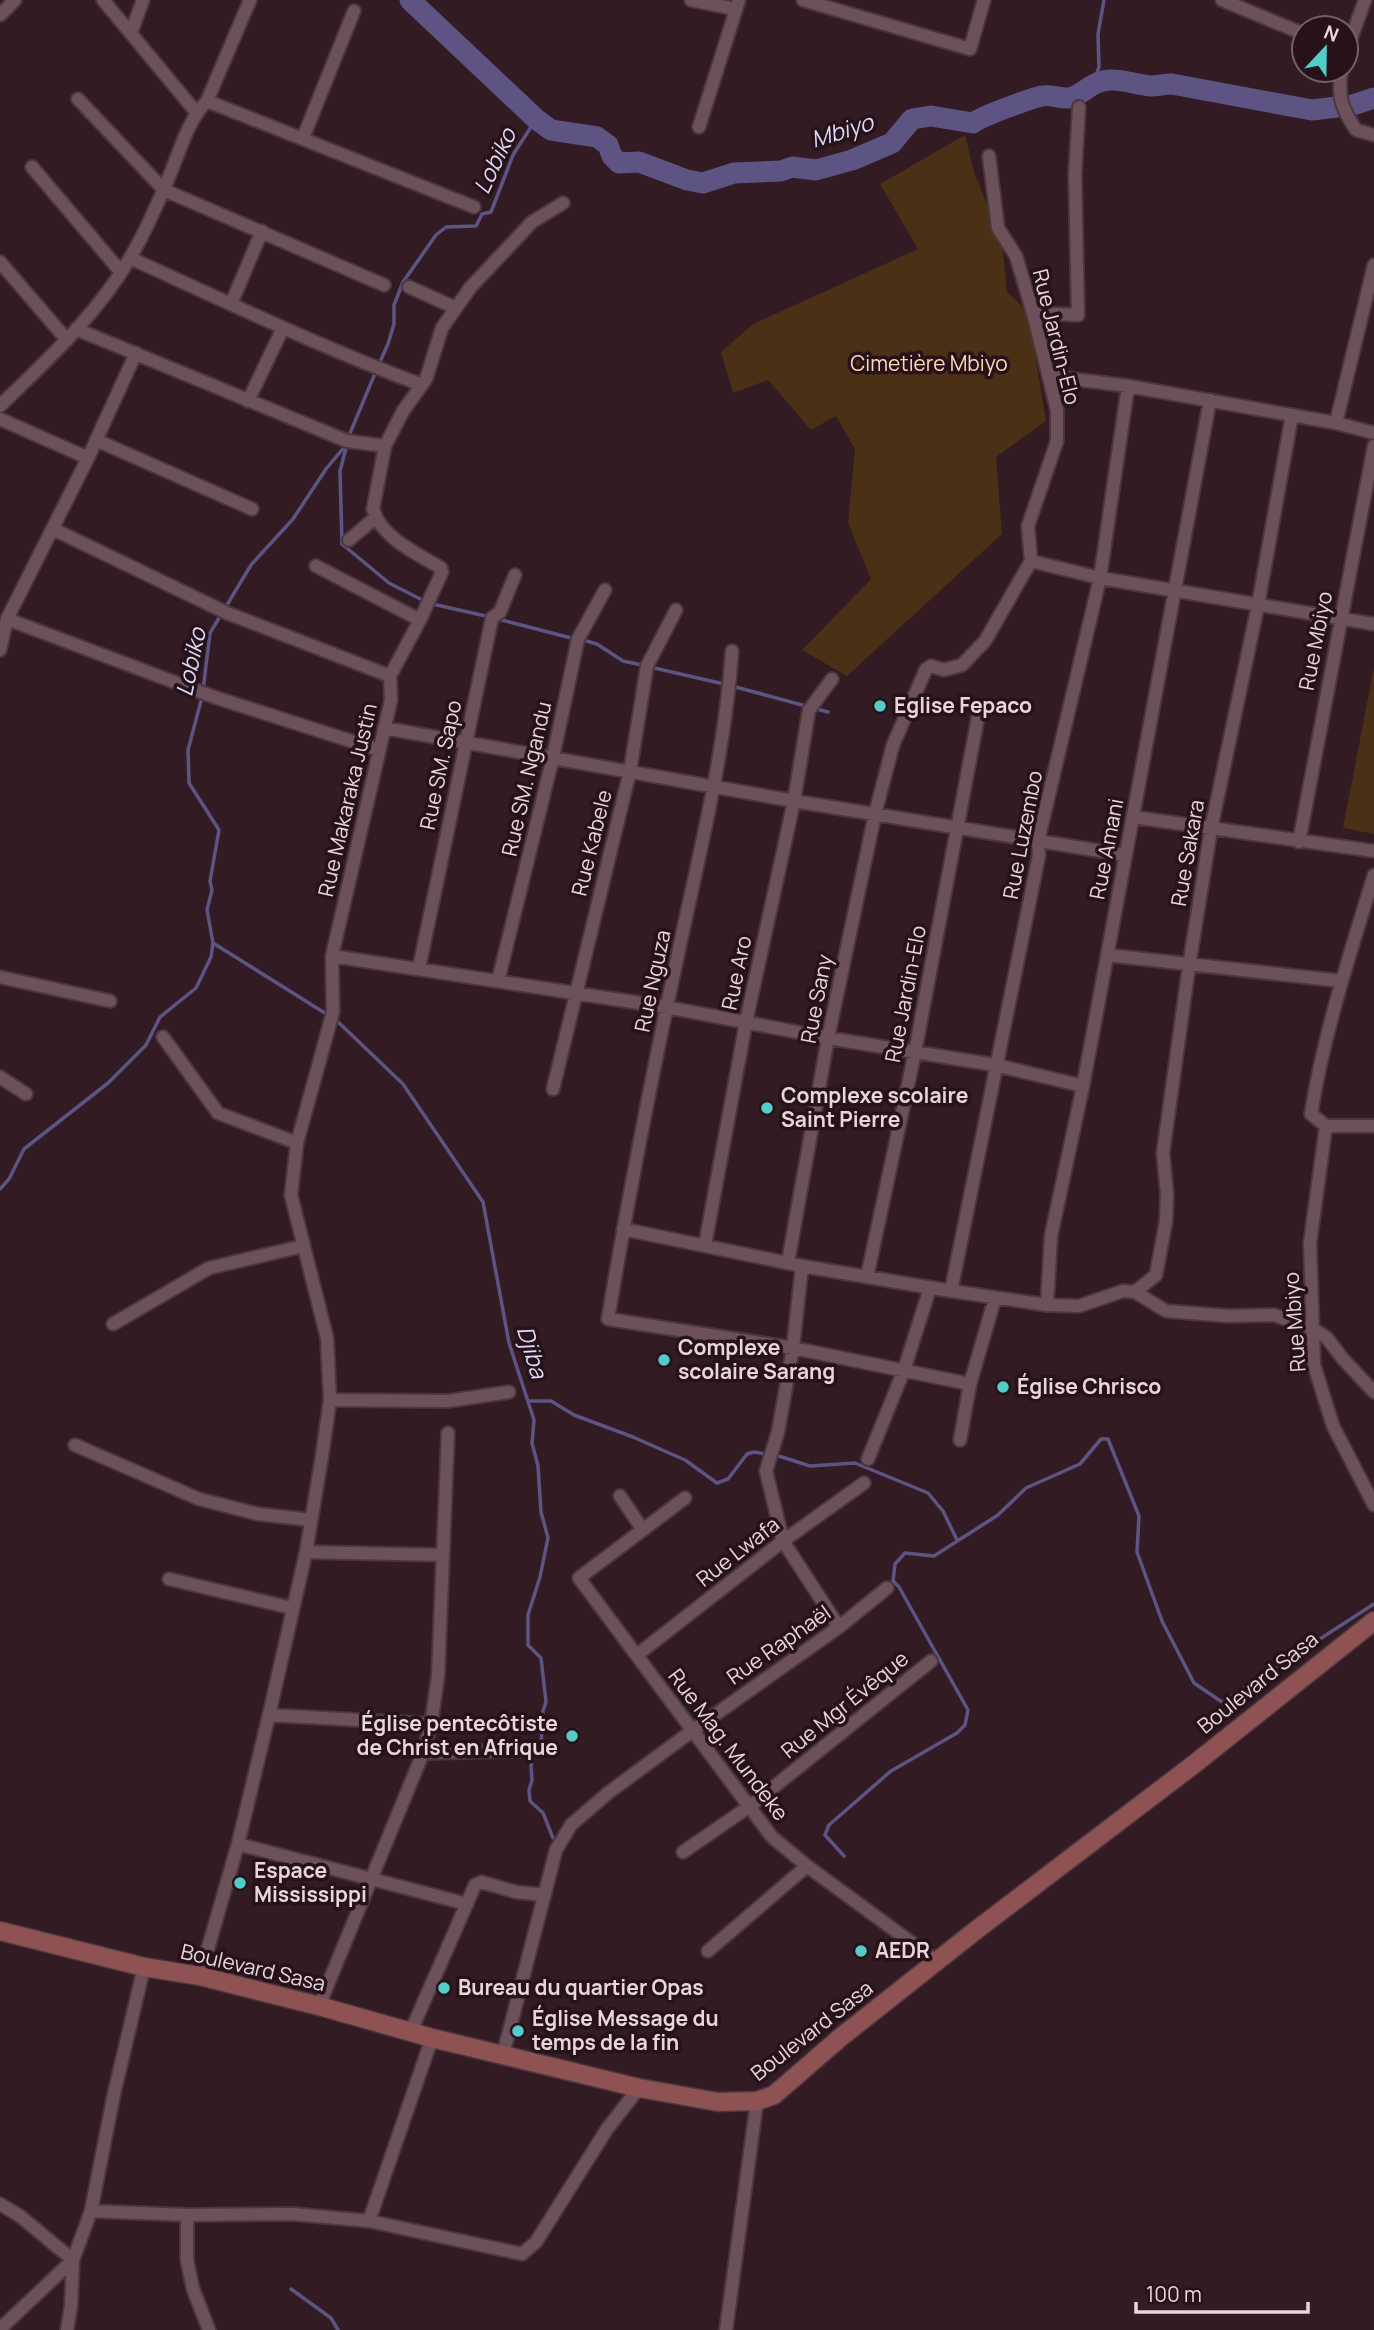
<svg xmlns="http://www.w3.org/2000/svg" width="1374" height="2330" viewBox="0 0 1374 2330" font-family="Manrope,sans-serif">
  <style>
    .green { fill: #4a3015 }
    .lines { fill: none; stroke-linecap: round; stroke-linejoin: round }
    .stream { stroke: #5d5483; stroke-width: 3.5 }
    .river { stroke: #5d5483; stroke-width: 21 }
    .street-casing { stroke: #4a373e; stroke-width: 16 }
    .secondary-casing { stroke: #4a373e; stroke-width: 21 }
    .street { stroke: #6d515a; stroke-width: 12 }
    .secondary { stroke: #8e5252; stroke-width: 18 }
    .poi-dot { fill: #53cdc9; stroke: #28121a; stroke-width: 2.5 }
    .labels { text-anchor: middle; stroke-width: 7; stroke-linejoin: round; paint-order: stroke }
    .street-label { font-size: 21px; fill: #e7d7db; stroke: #28121a }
    .park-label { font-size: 21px; fill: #fed8b5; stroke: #28121a }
    .poi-label { font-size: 21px; font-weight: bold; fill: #e7d7db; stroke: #28121a; text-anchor: start }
    .water-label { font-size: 23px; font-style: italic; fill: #ddd9f8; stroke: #28121a }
  </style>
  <rect width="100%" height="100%" fill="#321b23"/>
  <path class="green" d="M 965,135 L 974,172 L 1002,241 L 1007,292 L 1028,312 L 1046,421 L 996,457 L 1002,534 L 847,676 L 802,650 L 871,579 L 848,523 L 855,449 L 836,416 L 811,430 L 768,380 L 733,393 L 721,352 L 753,324 L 918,249 L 880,184 Z
    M 1374,667 L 1374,834 L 1343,828 Z"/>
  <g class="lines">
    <path class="stream" d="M 1093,84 L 1099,67 L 1098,34 L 1104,0
      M 379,364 L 388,344 L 394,324 L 394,305 L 403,282 L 436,235 L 446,227 L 476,226 L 482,214 L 491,212 L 513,155 L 536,119
      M 348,438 L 376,371
      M 346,448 L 340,471 L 342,544 L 389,583 L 428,603 L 490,617
      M 498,619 L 575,639
      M 583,640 L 597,644 L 623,661 L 642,665
      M 650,667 L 724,684
      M 732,686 L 828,712
      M 203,690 L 210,633 L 251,565 L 293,519 L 326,469 L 346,445
      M 213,943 L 336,1020 L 403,1084 L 483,1202 L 509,1343 L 534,1420 L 532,1443 L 538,1466 L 541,1512 L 548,1538 L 540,1577 L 528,1615 L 528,1645 L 541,1658 L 546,1702 L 543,1711 L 541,1747 L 533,1757 L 531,1766 L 532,1780 L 529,1790 L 530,1801 L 543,1813 L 553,1838
      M 0,1189 L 9,1179 L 24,1149 L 108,1083 L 146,1045 L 160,1017 L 196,988 L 211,957 L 213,943 L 207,910 L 212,890 L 210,881 L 219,830 L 189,783 L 188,750 L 202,697
      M 530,1401 L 551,1401 L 574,1415 L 633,1437 L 685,1460 L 717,1483 L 728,1479 L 747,1454 L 754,1452 L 782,1457 L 810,1466 L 855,1463 L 928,1493 L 943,1511 L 957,1540
      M 844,1856 L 825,1835 L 829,1825 L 891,1771 L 957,1733 L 965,1725 L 968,1710 L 899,1587 L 893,1581 L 895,1564 L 905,1553 L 934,1556 L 998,1515 L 1026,1488 L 1080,1464 L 1101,1439 L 1108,1439 L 1139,1516 L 1137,1552 L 1162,1621 L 1194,1683 L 1222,1702 L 1374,1604
      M 291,2289 L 331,2318 L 338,2330"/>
    <path class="river" d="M 410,0 L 536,119 L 551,130 L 597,137 L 608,145 L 612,156 L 619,163 L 639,162 L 687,180 L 703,183 L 734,173 L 781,171 L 792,167 L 816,170 L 852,160 L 892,143 L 912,119 L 931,116 L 973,123 C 982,116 1029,99 1042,96 C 1051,94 1060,99 1069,98 C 1083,96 1092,79 1113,80 C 1125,80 1138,85 1150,86 C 1157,86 1165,84 1172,84 L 1312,110 L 1353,105 L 1374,98"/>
    <defs>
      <path id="street" d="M 103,0 L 196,112
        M 691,0 L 735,9
        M 803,0 L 970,49 L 984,0
        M 1222,0 L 1304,34
        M 0,15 L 15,0
        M 131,33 L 143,0
        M 1346,52 L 1365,0
        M 1341,70 C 1338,98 1341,107 1356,130 L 1374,135
        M 78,99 L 164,190 L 384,285
        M 207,101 L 474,207
        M 699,127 L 739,0
        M 303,138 L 354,11
        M 32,167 L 121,272
        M 130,258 C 227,302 322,348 422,385
        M 0,262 L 67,340
        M 1374,265 L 1336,423 L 1374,433
        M 409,287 L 456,308
        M 231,304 L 262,231
        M 1033,313 L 1078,315 L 1075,174 L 1079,107
        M 76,329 L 347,441 L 385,446
        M 1049,376 L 1128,386 L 1336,423
        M 248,401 L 283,328
        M 0,406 C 46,361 97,315 130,258 C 146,231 159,201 171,172 C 181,147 189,119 207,101 L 250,0
        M 0,419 L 88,458
        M 96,440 L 252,509
        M 53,529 L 227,613 L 390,676
        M 349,540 L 376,517
        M 1031,561 L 1100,578 L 1374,624
        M 316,566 L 420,620
        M 7,619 L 214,697 L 379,750
        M 0,650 L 7,619 L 88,458 L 136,353
        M 732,651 C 725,755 698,858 677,959 C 651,1079 628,1199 608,1319 L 793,1348 L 970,1384
        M 384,728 L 794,801 L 1125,855
        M 1133,817 L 1374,851
        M 1299,842 L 1374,446
        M 1374,875 C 1350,954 1324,1032 1311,1114 L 1326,1126 L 1310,1243 L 1314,1365 L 1333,1426 L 1374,1505
        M 1107,955 L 1341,981
        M 332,956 L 666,1007 L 828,1038 L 995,1065 L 1083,1086
        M 419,968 L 492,618 L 500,612 L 515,575
        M 0,977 L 110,1001
        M 498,981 L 553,757 L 578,639 L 605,590
        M 163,1037 L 218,1113 L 297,1143
        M 0,1077 L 26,1094
        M 553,1089 L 630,771 L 647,666 L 676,610
        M 1326,1126 L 1374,1126
        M 623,1229 L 802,1266 L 951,1291 L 1047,1305 L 1079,1306 L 1123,1291 L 1135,1292 L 1166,1311 L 1229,1316 L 1274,1315 L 1312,1328 L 1327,1338 L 1343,1359 L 1374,1392
        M 705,1245 L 746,1022 L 794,801 L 809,710 L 832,679
        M 788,1262 L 828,1038 L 875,814 L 893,745 L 926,669 L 931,666 L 944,670 L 962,665 L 985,641 L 1031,561 L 1028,526 L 1057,441 L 1057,410 L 1033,313 L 1016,256 L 998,228 L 989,156
        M 802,1266 L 793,1348 L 778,1432 L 766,1471 L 783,1541 L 839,1627
        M 867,1277 L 915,1052 L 978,717
        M 951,1291 L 1039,855 L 1038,841 L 1100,578 L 1128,386
        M 1135,1292 L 1156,1275 L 1166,1221 L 1167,1194 L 1163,1153 L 1189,966 L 1211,829 L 1258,605 L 1292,415
        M 1047,1305 L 1051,1236 L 1083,1086 L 1210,400
        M 113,1324 L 209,1268 L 303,1246
        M 330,1400 L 448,1401 L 509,1392
        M 960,1440 L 970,1384 L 995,1298
        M 75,1445 L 199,1499 L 258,1514 L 311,1520
        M 868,1459 L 904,1370 L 930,1288
        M 620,1496 L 643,1530
        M 685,1498 L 579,1578 L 772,1837 L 807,1866 L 938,1962
        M 306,1552 L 443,1555
        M 169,1579 L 292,1608
        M 637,1655 L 783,1541 L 864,1483
        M 269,1715 L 431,1724
        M 423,1753 L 533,1750
        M 238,1844 L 467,1904
        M 683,1852 L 750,1806 L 931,1661
        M 708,1951 L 807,1866
        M 200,1976 L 238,1844 L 269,1715 L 306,1552 L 322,1456 L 330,1400 L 327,1338 L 291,1195 L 297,1143 L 333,1012 L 332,956 L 391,700 L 390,676 L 420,620 L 442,572 L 441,568 C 418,554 381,538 373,509 L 385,446 L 403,411 L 426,379 L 442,328 L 470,288 L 532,222 L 563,203
        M 319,2006 L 423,1753 L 431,1724 L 438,1676 L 448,1433
        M 411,2031 L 475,1885 L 481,1882 L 516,1892 L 545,1895
        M 503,2055 L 556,1850 L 571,1825 L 608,1793 L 692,1731 L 839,1627 L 887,1588
        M 0,2204 L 20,2216 L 73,2260 L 71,2306 L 67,2330
        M 91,2211 L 187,2215 L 293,2214 L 369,2221 L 522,2254 L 536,2242 L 607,2129 L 639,2088
        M 187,2215 L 187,2260 L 193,2289 L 209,2330
        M 369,2221 L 432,2038
        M 0,2329 L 73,2260 L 91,2211 L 114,2094 L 144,1967
        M 726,2330 L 757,2101"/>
      <path id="secondary" d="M 0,1931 L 144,1967 L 200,1976 L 319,2006 L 432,2038 L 639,2088 L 718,2102 L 757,2101 L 774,2095 L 841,2037 L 975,1931 L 1193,1765 L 1374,1621"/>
    </defs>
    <use href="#street" class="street-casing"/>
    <use href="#secondary" class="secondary-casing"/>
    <use href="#street" class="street"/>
    <use href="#secondary" class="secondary"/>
  </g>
  <g class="poi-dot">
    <circle cx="880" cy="706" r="7"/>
    <circle cx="767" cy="1108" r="7"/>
    <circle cx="664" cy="1360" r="7"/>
    <circle cx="1003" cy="1387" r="7"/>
    <circle cx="572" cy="1736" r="7"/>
    <circle cx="240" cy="1883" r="7"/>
    <circle cx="861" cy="1951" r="7"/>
    <circle cx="444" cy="1988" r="7"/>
    <circle cx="518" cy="2031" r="7"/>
  </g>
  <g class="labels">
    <g class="street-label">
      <text transform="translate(1056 337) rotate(76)" y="7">Rue Jardin-Elo</text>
      <text transform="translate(1316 641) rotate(-79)" y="7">Rue Mbiyo</text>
      <text transform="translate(441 765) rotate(-78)" y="7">Rue SM. Sapo</text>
      <text transform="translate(527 779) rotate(-77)" y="7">Rue SM. Ngandu</text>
      <text transform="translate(348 800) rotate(-77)" y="7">Rue Makaraka Justin</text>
      <text transform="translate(1023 835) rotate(-79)" y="7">Rue Luzembo</text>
      <text transform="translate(592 843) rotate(-76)" y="7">Rue Kabele</text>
      <text transform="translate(1107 849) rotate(-79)" y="7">Rue Amani</text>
      <text transform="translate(1188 853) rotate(-80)" y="7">Rue Sakara</text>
      <text transform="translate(737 973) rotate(-78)" y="7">Rue Aro</text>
      <text transform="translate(653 981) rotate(-78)" y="7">Rue Nguza</text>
      <text transform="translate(906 994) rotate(-79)" y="7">Rue Jardin-Elo</text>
      <text transform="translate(817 999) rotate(-79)" y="7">Rue Sany</text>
      <text transform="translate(1295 1322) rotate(-94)" y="7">Rue Mbiyo</text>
      <text transform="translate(738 1552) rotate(-38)" y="7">Rue Lwafa</text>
      <text transform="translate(779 1645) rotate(-35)" y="7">Rue Raphaël</text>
      <text transform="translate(1258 1683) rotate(-39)" y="7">Boulevard Sasa</text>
      <text transform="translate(845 1705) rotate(-39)" y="7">Rue Mgr Évêque</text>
      <text transform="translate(728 1745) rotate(53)" y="7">Rue Mag. Mundeke</text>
      <text transform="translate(253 1968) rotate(13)" y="7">Boulevard Sasa</text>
      <text transform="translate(812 2031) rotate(-38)" y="7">Boulevard Sasa</text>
    </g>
    <g class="park-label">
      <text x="929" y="371">Cimetière Mbiyo</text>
    </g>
    <g class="poi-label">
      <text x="894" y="713">Eglise Fepaco</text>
      <text x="781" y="1103">Complexe scolaire<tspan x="781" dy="24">Saint Pierre</tspan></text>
      <text x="678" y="1355">Complexe<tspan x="678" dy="24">scolaire Sarang</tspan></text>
      <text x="1017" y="1394">Église Chrisco</text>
      <text x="558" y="1731" text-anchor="end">Église pentecôtiste<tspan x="558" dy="24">de Christ en Afrique</tspan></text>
      <text x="254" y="1878">Espace<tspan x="254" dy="24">Mississippi</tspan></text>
      <text x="875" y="1958">AEDR</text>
      <text x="458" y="1995">Bureau du quartier Opas</text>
      <text x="532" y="2026">Église Message du<tspan x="532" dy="24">temps de la fin</tspan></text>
    </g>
    <g class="water-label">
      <text transform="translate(842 131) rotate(-17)" y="8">Mbiyo</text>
      <text transform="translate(495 161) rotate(-65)" y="8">Lobiko</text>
      <text transform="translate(191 662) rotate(-78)" y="8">Lobiko</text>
      <text transform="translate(532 1352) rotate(73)" y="8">Djiba</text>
    </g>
  </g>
  <g transform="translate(1325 49) rotate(22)"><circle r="33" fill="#28121a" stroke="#746167" stroke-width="2"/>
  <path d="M0-5L12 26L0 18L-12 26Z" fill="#53cdc9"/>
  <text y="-10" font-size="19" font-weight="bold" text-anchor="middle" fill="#e7d7db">N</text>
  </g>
  <path d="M1136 2302v10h172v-10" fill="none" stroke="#e7d7db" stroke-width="3.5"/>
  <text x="1146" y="2302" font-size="21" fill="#e7d7db" stroke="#28121a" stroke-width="5" paint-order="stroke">100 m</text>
</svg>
